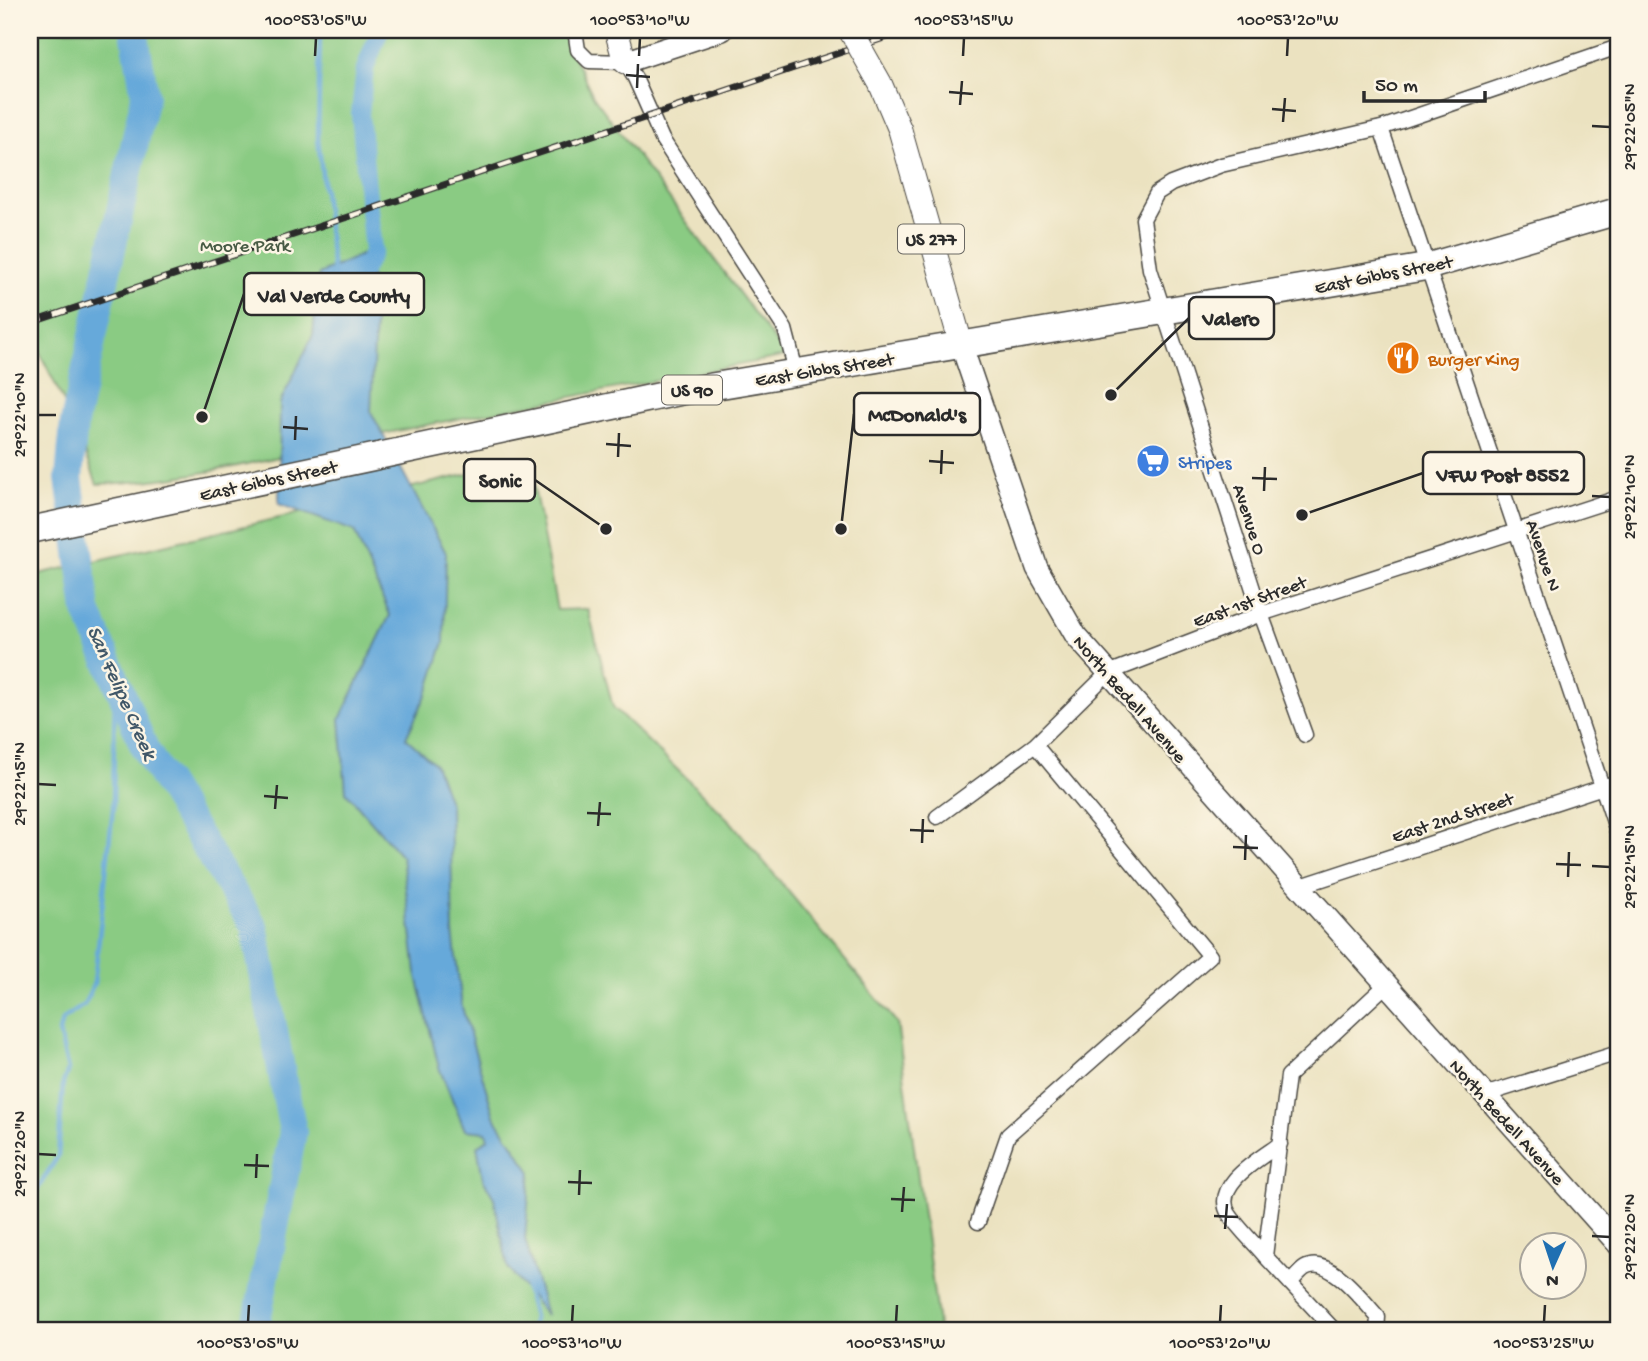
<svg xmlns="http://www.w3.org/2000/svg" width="1648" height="1361" viewBox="0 0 1648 1361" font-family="'Gochi Hand',sans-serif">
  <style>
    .green { fill: #8acb83; stroke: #5a7b57; stroke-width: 2 }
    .water { fill: #66a9da; stroke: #486a82; stroke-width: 2 }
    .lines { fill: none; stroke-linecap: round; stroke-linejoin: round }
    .stream { stroke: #66a9da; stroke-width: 4.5 }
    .canal { stroke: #66a9da; stroke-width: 18 }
    .river { stroke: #66a9da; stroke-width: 28 }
    .street-casing { stroke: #484641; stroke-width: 17 }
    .secondary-casing { stroke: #484641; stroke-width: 24 }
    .primary-casing { stroke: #484641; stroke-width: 25 }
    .highway-casing { stroke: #484641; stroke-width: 29 }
    .street { stroke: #fff; stroke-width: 14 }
    .secondary { stroke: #fff; stroke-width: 21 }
    .primary { stroke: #fff; stroke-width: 23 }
    .highway { stroke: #fff; stroke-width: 26 }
    .rail-casing { stroke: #2b2b2b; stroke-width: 7 }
    .rail { stroke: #fcf5e5; stroke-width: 4.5; stroke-dasharray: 13; stroke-linecap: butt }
    .primary-bridge-casing { stroke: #484641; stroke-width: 25; stroke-linecap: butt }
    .primary-bridge { stroke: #fff; stroke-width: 23 }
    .ticks { fill: none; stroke: #2b2b2b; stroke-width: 2.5 }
    .labels { text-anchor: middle; stroke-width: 5; stroke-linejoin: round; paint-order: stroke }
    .shield { fill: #fcf5e5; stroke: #6a6863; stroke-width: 2 }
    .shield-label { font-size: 18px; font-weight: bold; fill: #2b2b2b }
    .park-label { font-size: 19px; fill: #485b45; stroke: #fcf5e5 }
    .street-label { font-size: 19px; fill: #2b2b2b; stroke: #fcf5e5 }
    .food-label { font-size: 19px; fill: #c56008; stroke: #fcf5e5; text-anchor: start }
    .shop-label { font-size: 19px; fill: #366cbe; stroke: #fcf5e5; text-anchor: start }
    .water-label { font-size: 21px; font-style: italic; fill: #405768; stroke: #fcf5e5 }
    .leader { fill: none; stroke: #2b2b2b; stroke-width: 2.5 }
    .callout-dot { fill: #2b2b2b; stroke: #fcf5e5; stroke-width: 2.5 }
    .callout { fill: #fcf5e5; stroke: #2b2b2b; stroke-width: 2.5 }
    .callout-label { font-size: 21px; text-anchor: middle; font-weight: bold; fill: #2b2b2b }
    .neatline { fill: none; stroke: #2b2b2b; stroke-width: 2.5 }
    .ticks-label { font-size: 18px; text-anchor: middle; fill: #2b2b2b }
  </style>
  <rect width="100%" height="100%" fill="#fcf5e5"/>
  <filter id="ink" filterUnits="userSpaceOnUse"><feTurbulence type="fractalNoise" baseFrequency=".0143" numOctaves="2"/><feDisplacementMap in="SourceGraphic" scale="14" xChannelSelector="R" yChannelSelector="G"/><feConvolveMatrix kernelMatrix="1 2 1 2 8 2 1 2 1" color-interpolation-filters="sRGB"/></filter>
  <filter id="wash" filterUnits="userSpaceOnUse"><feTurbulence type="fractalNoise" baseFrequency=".00686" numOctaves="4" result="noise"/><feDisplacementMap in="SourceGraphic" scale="28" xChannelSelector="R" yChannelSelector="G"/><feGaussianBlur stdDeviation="1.57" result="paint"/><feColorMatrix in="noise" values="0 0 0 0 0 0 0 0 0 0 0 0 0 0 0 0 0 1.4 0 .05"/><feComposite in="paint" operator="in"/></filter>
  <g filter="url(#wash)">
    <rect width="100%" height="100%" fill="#ebe2c0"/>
    <path class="green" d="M 30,30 L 561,30 L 593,96 L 786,356 C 645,383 504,409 363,438 C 275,457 188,482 97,484 L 74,423 L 30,332 Z
      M 529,460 L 557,610 L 588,609 L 613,707 L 731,822 L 897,1023 L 939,1331 L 30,1331 L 30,576 Z"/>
    <path class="water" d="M 365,253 L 376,300 L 371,412 L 446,553 L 444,642 L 429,689 L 406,738 L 435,764 L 450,805 L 453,932 L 462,1007 L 494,1116 L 531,1172 L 525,1239 L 546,1315 L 508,1268 L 494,1198 L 483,1179 L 477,1146 L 488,1139 L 486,1132 L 465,1130 L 439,1068 L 416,972 L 402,857 L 346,792 L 340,719 L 390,615 L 354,531 L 279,504 L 280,403 L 313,335 L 319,274 Z"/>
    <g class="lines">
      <path class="stream" d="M 320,30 L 318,138 L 333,272
        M 30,1210 L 35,1193 L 58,1156 L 63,1083 L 68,1070 L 59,1032 L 62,1020 L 84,1005 L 94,983 L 113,808 L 115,677
        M 526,1288 L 534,1317 L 531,1331"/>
      <path class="canal" d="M 358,283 L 373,251 L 360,114 L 365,69 L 380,30"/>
      <path class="river" d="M 134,30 L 145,96 L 74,423 L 69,478 L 87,611 L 145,749 L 254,926 L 293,1132 L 255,1331"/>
    </g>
  </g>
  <g filter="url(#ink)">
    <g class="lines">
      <defs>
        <path id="street" d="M 575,30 L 578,50 L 589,61 L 625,62 L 635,78 L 662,139 L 785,329 L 796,371
          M 1381,128 L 1618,834
          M 1305,735 L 1261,614 L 1150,269 L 1143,219 L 1157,193 L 1171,184 L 1221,165 L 1381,128 L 1618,47
          M 937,817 L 1035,745 L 1108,673 L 1261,614 L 1618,498
          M 1298,887 L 1618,782
          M 1484,1095 L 1618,1053
          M 978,1222 L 1008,1135 L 1210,956 L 1035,745
          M 1265,1256 C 1254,1243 1239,1229 1229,1214 C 1211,1185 1261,1158 1280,1144
          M 1290,1283 C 1294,1279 1300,1271 1305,1268 C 1329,1254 1364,1302 1378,1317 L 1377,1331
          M 1335,1331 L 1265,1256 L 1288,1076 L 1386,985"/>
        <path id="secondary" d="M 625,62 L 722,30
          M 962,347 L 1037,568 L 1076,636 L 1618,1244"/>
        <path id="primary" d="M 616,30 L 625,62
          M 900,130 L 962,347"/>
        <path id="highway" d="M 30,530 L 679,392 L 1426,267 L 1618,211"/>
      </defs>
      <use href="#street" class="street-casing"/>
      <use href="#secondary" class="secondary-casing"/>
      <use href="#primary" class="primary-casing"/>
      <use href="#highway" class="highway-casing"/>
      <use href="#street" class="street"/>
      <use href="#secondary" class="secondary"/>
      <use href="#primary" class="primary"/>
      <use href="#highway" class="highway"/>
      <defs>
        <path id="rail" d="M 30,323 L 908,30"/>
      </defs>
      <use href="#rail" class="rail-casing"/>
      <use href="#rail" class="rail"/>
      <defs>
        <path id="primary-bridge" d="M 850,30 L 880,83 L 900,130"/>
      </defs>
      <use href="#primary-bridge" class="primary-bridge-casing"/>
      <use href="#primary-bridge" class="primary-bridge"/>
    </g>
  </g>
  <path class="ticks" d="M 315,56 L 316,38M 639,56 L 640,38M 963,56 L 964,38M 1287,56 L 1288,38M 626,75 L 650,77M 637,88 L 638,64M 949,92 L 973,94M 960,105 L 962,81M 1272,109 L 1296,111M 1283,122 L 1285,98M 1592,126 L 1610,127M 38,415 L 56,415M 283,427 L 308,429M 295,440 L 296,416M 606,444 L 631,446M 618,457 L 619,433M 929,461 L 954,463M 941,474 L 942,450M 1252,478 L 1277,479M 1264,491 L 1265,467M 1592,496 L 1610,497M 38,784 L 56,785M 264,796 L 288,798M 275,809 L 277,785M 587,813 L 611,814M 598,826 L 600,802M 910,830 L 934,831M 922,843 L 923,819M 1233,847 L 1258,848M 1245,860 L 1246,835M 1556,864 L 1581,865M 1592,866 L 1610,867M 1568,877 L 1569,852M 38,1154 L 56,1155M 244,1165 L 269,1166M 256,1178 L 257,1154M 568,1182 L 592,1183M 579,1195 L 580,1170M 891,1199 L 915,1200M 902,1212 L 904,1187M 1214,1216 L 1238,1217M 1225,1229 L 1227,1204M 1592,1236 L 1610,1237M 248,1322 L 249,1305M 572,1322 L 573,1305M 896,1322 L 897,1305M 1220,1322 L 1221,1305M 1544,1322 L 1545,1305"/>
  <defs>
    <symbol id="restaurant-disc" viewBox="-11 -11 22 22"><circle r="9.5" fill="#e8710a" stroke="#fcf5e5"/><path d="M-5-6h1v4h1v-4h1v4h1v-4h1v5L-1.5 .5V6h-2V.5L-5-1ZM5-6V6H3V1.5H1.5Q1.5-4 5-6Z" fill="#fff"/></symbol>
    <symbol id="supermarket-disc" viewBox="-11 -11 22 22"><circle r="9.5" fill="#3f7fe0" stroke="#fcf5e5"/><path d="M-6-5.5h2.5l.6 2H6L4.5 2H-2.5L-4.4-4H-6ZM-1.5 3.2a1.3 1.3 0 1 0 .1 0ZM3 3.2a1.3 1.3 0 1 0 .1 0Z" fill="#fff"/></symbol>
  </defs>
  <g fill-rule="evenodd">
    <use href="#restaurant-disc" x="1384" y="339" width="38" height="38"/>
    <use href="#supermarket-disc" x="1134" y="442" width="38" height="38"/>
  </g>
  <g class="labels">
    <g class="shield">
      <rect x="898" y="224.5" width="66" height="29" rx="5"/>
      <rect x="662" y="375.5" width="60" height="29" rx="5"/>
    </g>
    <g class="shield-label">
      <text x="931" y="245">US 277</text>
      <text x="692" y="396">US 90</text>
    </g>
    <g class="park-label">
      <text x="245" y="251">Moore Park</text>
    </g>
    <g class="street-label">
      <text transform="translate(1383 273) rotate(-11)" y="7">East Gibbs Street</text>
      <text transform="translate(824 368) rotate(-9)" y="7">East Gibbs Street</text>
      <text transform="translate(268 479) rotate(-12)" y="7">East Gibbs Street</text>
      <text transform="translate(1251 519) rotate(72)" y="7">Avenue O</text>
      <text transform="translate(1545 555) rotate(71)" y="7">Avenue N</text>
      <text transform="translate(1249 600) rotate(-20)" y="7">East 1st Street</text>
      <text transform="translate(1131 698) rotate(49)" y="7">North Bedell Avenue</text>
      <text transform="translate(1452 816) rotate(-18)" y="7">East 2nd Street</text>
      <text transform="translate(1508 1121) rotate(48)" y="7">North Bedell Avenue</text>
    </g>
    <g class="food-label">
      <text x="1428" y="365">Burger King</text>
    </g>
    <g class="shop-label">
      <text x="1178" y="468">Stripes</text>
    </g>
    <g class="water-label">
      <text transform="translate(123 692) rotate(66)" y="7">San Felipe Creek</text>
    </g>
  </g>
  <path class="leader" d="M202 417L244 294M1111 395L1189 318M841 529L854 414M1302 515L1423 473M606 529L535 480"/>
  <g class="callout-dot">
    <circle cx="202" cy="417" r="7"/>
    <circle cx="1111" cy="395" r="7"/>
    <circle cx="841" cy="529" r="7"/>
    <circle cx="1302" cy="515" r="7"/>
    <circle cx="606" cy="529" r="7"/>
  </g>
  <g class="callout">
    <rect x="244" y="273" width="180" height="42" rx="7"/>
    <rect x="1189" y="297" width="85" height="42" rx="7"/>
    <rect x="854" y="393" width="126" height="42" rx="7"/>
    <rect x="1423" y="452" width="161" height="42" rx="7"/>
    <rect x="464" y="459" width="71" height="42" rx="7"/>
  </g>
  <g class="callout-label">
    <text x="334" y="302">Val Verde County</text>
    <text x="1231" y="325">Valero</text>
    <text x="917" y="421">McDonald's</text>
    <text x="1503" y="481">VFW Post 8552</text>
    <text x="500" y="487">Sonic</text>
  </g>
  <rect width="1648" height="1361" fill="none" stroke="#fcf5e5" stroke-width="77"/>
  <g transform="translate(1553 1266) rotate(183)"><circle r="33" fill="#fcf5e5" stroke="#a8a49b" stroke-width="2"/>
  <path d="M0-5L12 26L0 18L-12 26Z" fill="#1f6fb2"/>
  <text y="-10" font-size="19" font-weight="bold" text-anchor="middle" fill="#2b2b2b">N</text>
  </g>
  <path d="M1364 91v10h121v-10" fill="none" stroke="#2b2b2b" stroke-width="3.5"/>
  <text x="1375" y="91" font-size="21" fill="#2b2b2b" stroke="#fcf5e5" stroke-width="5" paint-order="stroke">50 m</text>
  <rect x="38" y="38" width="1572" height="1284" class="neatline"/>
  <g class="ticks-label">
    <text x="316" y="25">100°53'05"W</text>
    <text x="640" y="25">100°53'10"W</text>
    <text x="964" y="25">100°53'15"W</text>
    <text x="1288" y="25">100°53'20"W</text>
    <text transform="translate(1629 127) rotate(-90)" y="6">29°22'05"N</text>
    <text transform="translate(19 415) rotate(-90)" y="6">29°22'10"N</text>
    <text transform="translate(1629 497) rotate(-90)" y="6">29°22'10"N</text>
    <text transform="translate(19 784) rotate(-90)" y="6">29°22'15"N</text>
    <text transform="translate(1629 867) rotate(-90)" y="6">29°22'15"N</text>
    <text transform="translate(19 1154) rotate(-90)" y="6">29°22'20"N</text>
    <text transform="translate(1629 1237) rotate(-90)" y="6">29°22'20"N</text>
    <text x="248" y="1348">100°53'05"W</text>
    <text x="572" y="1348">100°53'10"W</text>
    <text x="896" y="1348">100°53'15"W</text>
    <text x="1220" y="1348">100°53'20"W</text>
    <text x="1544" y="1348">100°53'25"W</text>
  </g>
</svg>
